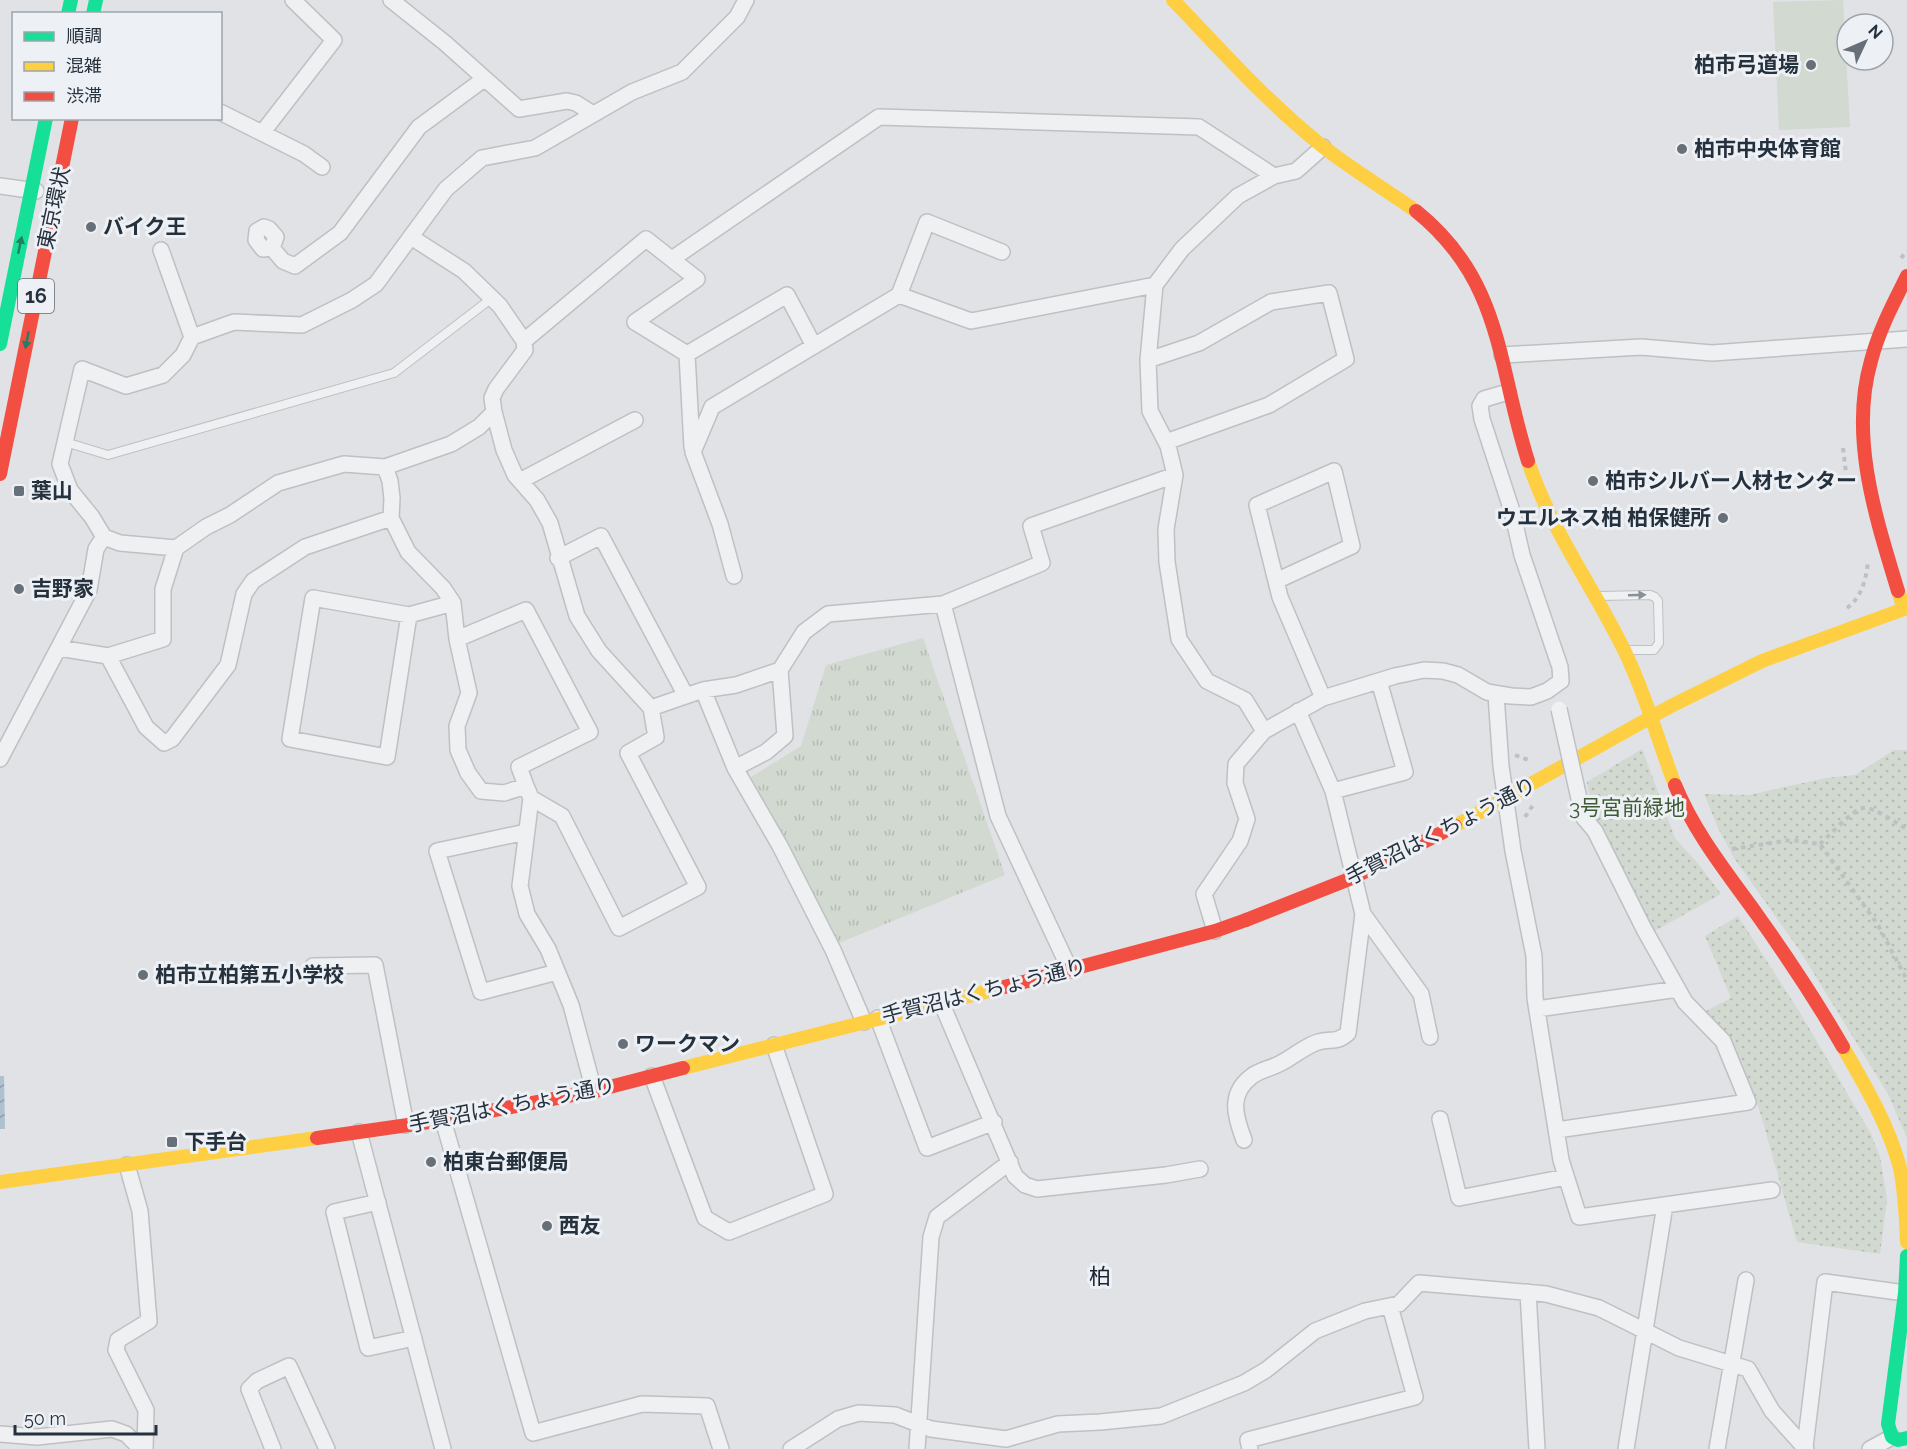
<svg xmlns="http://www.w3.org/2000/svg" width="1907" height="1449" viewBox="0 0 1907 1449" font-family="Raleway,'Noto Sans JP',sans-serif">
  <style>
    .grass { fill: url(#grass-tufts) }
    .park { fill: url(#park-dots) }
    .garden { fill: #d1d9d0 }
    .water { fill: url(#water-waves) }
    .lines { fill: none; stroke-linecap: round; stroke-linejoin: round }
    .lane-casing { stroke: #bec0c3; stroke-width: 10 }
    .street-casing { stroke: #bec0c3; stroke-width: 18 }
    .path { stroke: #bec1c3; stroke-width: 4; stroke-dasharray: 4.5 4.5; stroke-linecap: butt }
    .lane { stroke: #eff0f2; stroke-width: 8 }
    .street { stroke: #eff0f2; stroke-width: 15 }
    .fast { stroke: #16e098; stroke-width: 14 }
    .slow { stroke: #ffcf43; stroke-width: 14 }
    .jam { stroke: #f24e42; stroke-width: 14 }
    .street-bridge-casing { stroke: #bec0c3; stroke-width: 18; stroke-linecap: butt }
    .path-bridge { stroke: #bec1c3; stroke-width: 4; stroke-dasharray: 4.5 4.5; stroke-linecap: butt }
    .street-bridge { stroke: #eff0f2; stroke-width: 15 }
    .slow-bridge { stroke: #ffcf43; stroke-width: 14 }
    .jam-bridge { stroke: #f24e42; stroke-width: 14 }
    .oneway { fill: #1f8066 }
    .oneway2 { fill: #8a9098 }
    .poi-dot { fill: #676f78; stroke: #edf1f5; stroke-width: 2 }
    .labels { text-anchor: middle; stroke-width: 6; stroke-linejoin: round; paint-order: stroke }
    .shield { fill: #edf1f5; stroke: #626b75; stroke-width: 1.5 }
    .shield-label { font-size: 20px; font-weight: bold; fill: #26313e }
    .poi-label { font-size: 21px; font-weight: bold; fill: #26313e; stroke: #edf1f5; text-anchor: start }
    .street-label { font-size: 21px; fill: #26313e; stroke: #edf1f5 }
    .park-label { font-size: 21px; fill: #3e5a33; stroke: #edf1f5 }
    .neighbourhood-label { font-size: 22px; fill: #19222f; stroke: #edf1f5 }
  </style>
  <defs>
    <pattern id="grass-tufts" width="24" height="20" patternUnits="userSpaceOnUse" patternTransform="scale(1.5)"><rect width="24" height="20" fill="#d1d9d0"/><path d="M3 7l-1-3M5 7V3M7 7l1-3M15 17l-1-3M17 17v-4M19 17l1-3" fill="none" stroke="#b3bbb4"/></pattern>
    <pattern id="park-dots" width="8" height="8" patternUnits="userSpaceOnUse" patternTransform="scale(1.5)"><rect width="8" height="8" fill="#d1d9d0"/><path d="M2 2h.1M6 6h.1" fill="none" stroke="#b3bbb4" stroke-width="1.8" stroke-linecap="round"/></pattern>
    <pattern id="water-waves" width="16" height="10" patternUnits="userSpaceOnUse" patternTransform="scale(1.5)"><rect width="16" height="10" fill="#adc1d1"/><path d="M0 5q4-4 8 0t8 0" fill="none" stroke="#8d9dab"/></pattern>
  </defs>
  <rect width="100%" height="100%" fill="#e0e2e5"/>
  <path class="grass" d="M 923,638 L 1005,875 L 834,945 L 751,777 L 801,746 L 826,665 Z"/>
  <path class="park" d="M 1642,749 L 1675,838 L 1700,866 L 1721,894 L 1651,933 L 1593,821 L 1587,782 Z
    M 1894,750 L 1907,750 L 1907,1138 L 1888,1094 L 1800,951 L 1734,858 L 1718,828 L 1704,794 L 1749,795 L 1826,778 L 1855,775 Z
    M 1738,916 L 1802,1016 L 1871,1134 L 1880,1157 L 1887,1199 L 1880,1254 L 1797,1242 L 1760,1112 L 1742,1063 L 1731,1037 L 1711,1021 L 1704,1012 L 1731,998 L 1705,936 Z"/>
  <path class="garden" d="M 1843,0 L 1850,127 L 1779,130 L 1773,2 Z"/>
  <path class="water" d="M 0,1076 L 4,1076 L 5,1129 L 0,1129 Z"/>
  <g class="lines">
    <defs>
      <path id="lane" d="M 65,442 L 108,455 L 394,373 L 492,298
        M 1599,596 L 1650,595 L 1655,597 L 1658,601 L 1659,643 L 1654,650 L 1626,650"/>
      <path id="street" d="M 391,0 L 445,43 L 519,109 L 567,101 L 576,103 L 593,114
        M 746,0 L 737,17 L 682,72 L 632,92 L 535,148 L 482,158 L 446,189 L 376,284 L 352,300 L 302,325 L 234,322 L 192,337 L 183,355 L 163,375 L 126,386 L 82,369 L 60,464 L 70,490 L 92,517 L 104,537 L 120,543 L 176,548 L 206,527 L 230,515 L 278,483 L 344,464 L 385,467 L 451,444 L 479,427 L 494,412 L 504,450 L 515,475 L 537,500 L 550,523 L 577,616 L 599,651 L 651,708 L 703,690 L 736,685 L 780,670
        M 220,112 L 304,154 L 322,167
        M 262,133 L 334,40 L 293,0
        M 0,186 L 36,191
        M 264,227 L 269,229 L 276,237 L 272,248 L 263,249 L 256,240 L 257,231 Z
        M 411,237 L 464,271 L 500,306 L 524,341 L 525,350 L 496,389 L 492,398 L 494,412
        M 272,248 L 283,261 L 295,266 L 340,233 L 419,127 L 484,79
        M 161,250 L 192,337
        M 672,259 L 879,117 L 1199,127 L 1274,176 L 1296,171 L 1323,147
        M 1155,285 L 1182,249 L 1238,196 L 1274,176
        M 899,295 L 927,222 L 1002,252
        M 524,341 L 646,239 L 697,279 L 635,322 L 687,354
        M 1502,355 L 1641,347 L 1712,353 L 1907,339
        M 1166,442 L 1269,405 L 1346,359 L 1329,293 L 1271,302 L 1199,343 L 1148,360 L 1150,411 L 1166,442 L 1168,446 L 1175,475
        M 692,447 L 687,354 L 787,295 L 814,346
        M 385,467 L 390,481 L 392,498 L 391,518 L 408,552 L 443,588 L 453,603 L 457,639 L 469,693 L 457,726 L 458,750 L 468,773 L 481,791 L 504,793 L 526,786 L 531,798 L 520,886 L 527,914 L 548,949 L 571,1005 L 594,1091
        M 520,481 L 635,420
        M 558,558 L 601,536 L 686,696
        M 734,576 L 720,524 L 693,452 L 712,407 L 899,295 L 971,321 L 1155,285 L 1148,360
        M 1276,581 L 1352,546 L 1334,471 L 1257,505 L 1280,597 L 1323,698
        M 409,615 L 387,757 L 290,739 L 313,598 L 409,615 L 453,603
        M 457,639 L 526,610 L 590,732 L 519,767 L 526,786
        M 59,648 L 108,656 L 163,639 L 163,589 L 176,548
        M 108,656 L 146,727 L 164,743 L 172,739 L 228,665 L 244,594 L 253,581 L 305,547 L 391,518
        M 703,690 L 735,768 L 780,846 L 833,950 L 864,1022
        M 1496,695 L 1501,766 L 1513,851 L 1534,956 L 1535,998 L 1561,1160 L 1579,1217 L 1772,1190
        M 0,759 L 89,590 L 96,549 L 104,537
        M 735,768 L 766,752 L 785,736 L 780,670 L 804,632 L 828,614 L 943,604
        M 1333,791 L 1405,772 L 1379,681
        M 531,798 L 562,816 L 619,928 L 698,887 L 628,753 L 656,737 L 651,708
        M 526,832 L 437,851 L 481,992 L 557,972
        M 1363,914 L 1421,994 L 1430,1037
        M 1215,931 L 1204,894 L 1240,841 L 1247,819 L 1235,783 L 1236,764 L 1264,731 L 1323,698 L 1395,676 L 1424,670 L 1443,671 L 1458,675 L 1487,692 L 1511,696 L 1531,697 L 1547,691 L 1561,681 L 1560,667 L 1522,555 L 1512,511 L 1482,419 L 1480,406 L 1484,399 L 1508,392
        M 313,966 L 375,965 L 406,1125
        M 1070,970 L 998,816 L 943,604 L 1042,563 L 1031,526 L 1175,475 L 1166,529 L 1167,562 L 1179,639 L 1207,681 L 1245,700 L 1264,731
        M 941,1002 L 1015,1176 L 1025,1185 L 1037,1189 L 1166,1175 L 1200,1169
        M 1537,1009 L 1678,989
        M 878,1018 L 927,1148 L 994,1122
        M 652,1076 L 705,1218 L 729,1232 L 825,1194 L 774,1045
        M 1440,1119 L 1459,1198 L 1566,1177
        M 443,1120 L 533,1433 L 642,1404 L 707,1406 L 721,1449
        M 1557,1130 L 1748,1102 L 1723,1041 L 1685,1002 L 1644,929 L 1595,831 L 1584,818 L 1580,803
        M 359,1132 L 443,1449
        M 1244,1140 C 1235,1116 1228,1094 1252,1076 C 1260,1070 1272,1068 1281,1063 C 1293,1057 1305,1046 1318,1042 C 1331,1038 1336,1044 1348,1033 L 1363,914 L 1333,791 L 1298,711
        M 127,1165 L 140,1211 L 149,1321 L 118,1340 L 116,1350 L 146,1410 L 145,1449
        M 378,1202 L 334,1212 L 368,1348 L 414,1338
        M 1528,1292 L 1537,1449
        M 0,1434 L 37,1437 L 112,1429 L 126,1434 L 141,1449
        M 1805,1447 L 1825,1282 L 1905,1293
        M 273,1449 L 249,1389 L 257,1381 L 289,1366 L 327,1449
        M 791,1449 L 838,1419 L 859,1413 L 895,1415 L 931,1429 L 1006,1439 L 1058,1424 L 1100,1422 L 1161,1416 L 1244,1383 L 1266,1370 L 1315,1331 L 1365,1311 L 1399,1304 L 1419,1283 L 1546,1294 L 1599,1308 L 1679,1348 L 1748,1369 L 1772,1411 L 1806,1449
        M 917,1449 L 931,1237 L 937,1217 L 1010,1162
        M 1250,1449 L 1248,1440 L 1415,1397 L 1390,1306
        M 1626,1449 L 1665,1205
        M 1717,1449 L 1746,1280
        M 1870,1449 L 1892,1437"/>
    </defs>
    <use href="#lane" class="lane-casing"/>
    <use href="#street" class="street-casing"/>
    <path class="path" d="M 1515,755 L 1531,761
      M 1525,817 L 1533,805
      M 1820,844 C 1829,836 1854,808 1864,808 C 1875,807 1897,824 1907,829
      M 1732,849 L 1791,840 L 1820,844 L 1878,925 L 1907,980"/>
    <use href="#lane" class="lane"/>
    <use href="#street" class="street"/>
    <path class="fast" d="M 68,14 L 71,0
      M 93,14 L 96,0
      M 0,344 L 46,118
      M 1907,1256 L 1905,1293 L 1888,1424 L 1892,1437 L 1898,1440 L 1907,1438"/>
    <path class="slow" d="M 1173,0 C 1221,50 1267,102 1321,145 C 1351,169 1385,189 1416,211
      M 1528,461 C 1550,529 1594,588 1625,652 C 1646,695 1658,741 1675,785
      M 1455,826 L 1603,744
      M 1843,1047 C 1865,1085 1889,1126 1900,1168 C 1905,1193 1906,1217 1907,1242
      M 683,1068 L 993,990
      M 0,1182 L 317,1138"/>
    <path class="jam" d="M 1416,211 C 1503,281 1497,364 1528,461
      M 0,474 L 72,118
      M 1675,785 C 1695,834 1728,874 1758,916 C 1788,958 1817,1002 1843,1047
      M 993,990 L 1215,931 L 1246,920
      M 317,1138 L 443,1120 L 594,1091 L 683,1068"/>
    <defs>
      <path id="street-bridge" d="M 1559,709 L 1580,803"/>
    </defs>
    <use href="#street-bridge" class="street-bridge-casing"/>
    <path class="path-bridge" d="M 1901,258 L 1907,251
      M 1843,448 L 1846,473
      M 1847,608 C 1862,597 1866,579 1868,562"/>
    <use href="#street-bridge" class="street-bridge"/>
    <path class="slow-bridge" d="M 1603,744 L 1671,706 L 1762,661 L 1904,609 L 1898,591"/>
    <path class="jam-bridge" d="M 1898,591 C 1876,518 1849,437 1871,361 C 1879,330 1893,304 1907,276
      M 1246,920 L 1352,878 L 1455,826"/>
  </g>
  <defs><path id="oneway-solid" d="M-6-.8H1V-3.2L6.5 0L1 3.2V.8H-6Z" transform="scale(1.5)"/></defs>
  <g class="oneway">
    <use href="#oneway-solid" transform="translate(20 245) rotate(-78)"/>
    <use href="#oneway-solid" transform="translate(27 340) rotate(101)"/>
  </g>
  <use class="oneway2" href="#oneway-solid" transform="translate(1637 595) rotate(-2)"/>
  <g class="poi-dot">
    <circle cx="1811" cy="65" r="6"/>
    <circle cx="1682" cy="149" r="6"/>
    <circle cx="91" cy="227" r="6"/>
    <circle cx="1593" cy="481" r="6"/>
    <rect x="13" y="485" width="12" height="12" rx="3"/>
    <circle cx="1723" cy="518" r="6"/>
    <circle cx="19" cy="589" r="6"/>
    <circle cx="143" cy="975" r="6"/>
    <circle cx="623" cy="1044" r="6"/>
    <rect x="166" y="1136" width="12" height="12" rx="3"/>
    <circle cx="431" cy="1162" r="6"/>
    <circle cx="547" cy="1226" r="6"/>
  </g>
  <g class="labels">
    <rect class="shield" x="18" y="279" width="36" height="34" rx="4.5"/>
    <g class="shield-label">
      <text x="36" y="303">16</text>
    </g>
    <g class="poi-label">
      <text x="1799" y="72" text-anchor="end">柏市弓道場</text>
      <text x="1694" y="156">柏市中央体育館</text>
      <text x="103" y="234">バイク王</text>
      <text x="1605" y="488">柏市シルバー人材センター</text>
      <text x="31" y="498">葉山</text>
      <text x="1711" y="525" text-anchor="end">ウエルネス柏 柏保健所</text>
      <text x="31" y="596">吉野家</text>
      <text x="155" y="982">柏市立柏第五小学校</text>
      <text x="635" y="1051">ワークマン</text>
      <text x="184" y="1149">下手台</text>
      <text x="443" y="1169">柏東台郵便局</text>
      <text x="559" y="1233">西友</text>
    </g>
    <g class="street-label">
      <text transform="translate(54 208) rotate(-78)" y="7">東京環状</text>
      <text transform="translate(1441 831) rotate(-27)" y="7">手賀沼はくちょう通り</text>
      <text transform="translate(984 991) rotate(-14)" y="7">手賀沼はくちょう通り</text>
      <text transform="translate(512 1105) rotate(-11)" y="7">手賀沼はくちょう通り</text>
    </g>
    <g class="park-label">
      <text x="1627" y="815">3号宮前緑地</text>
    </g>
    <g class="neighbourhood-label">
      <text x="1100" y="1284">柏</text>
    </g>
  </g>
  <rect x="12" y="12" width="210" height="108" fill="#edf1f5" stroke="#9da4ac" stroke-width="1.5"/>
  <rect x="24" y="32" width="30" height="9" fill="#16e098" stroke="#9da4ac" stroke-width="1.5"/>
  <text x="66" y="42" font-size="18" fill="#26313e">順調</text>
  <rect x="24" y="62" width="30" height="9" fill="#ffcf43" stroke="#9da4ac" stroke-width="1.5"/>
  <text x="66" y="72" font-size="18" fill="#26313e">混雑</text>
  <rect x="24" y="92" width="30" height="9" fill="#f24e42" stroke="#9da4ac" stroke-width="1.5"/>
  <text x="66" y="102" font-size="18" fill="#26313e">渋滞</text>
  <g transform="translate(1865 42) rotate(46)"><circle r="28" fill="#edf1f5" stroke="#9da4ac" stroke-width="1.5"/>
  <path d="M0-4.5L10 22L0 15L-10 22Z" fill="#676f78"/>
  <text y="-9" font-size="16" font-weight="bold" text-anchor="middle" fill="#26313e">N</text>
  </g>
  <path d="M15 1425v9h141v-9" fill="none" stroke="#26313e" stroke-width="3"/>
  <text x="24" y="1425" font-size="18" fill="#26313e" stroke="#edf1f5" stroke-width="4.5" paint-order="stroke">50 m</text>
</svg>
